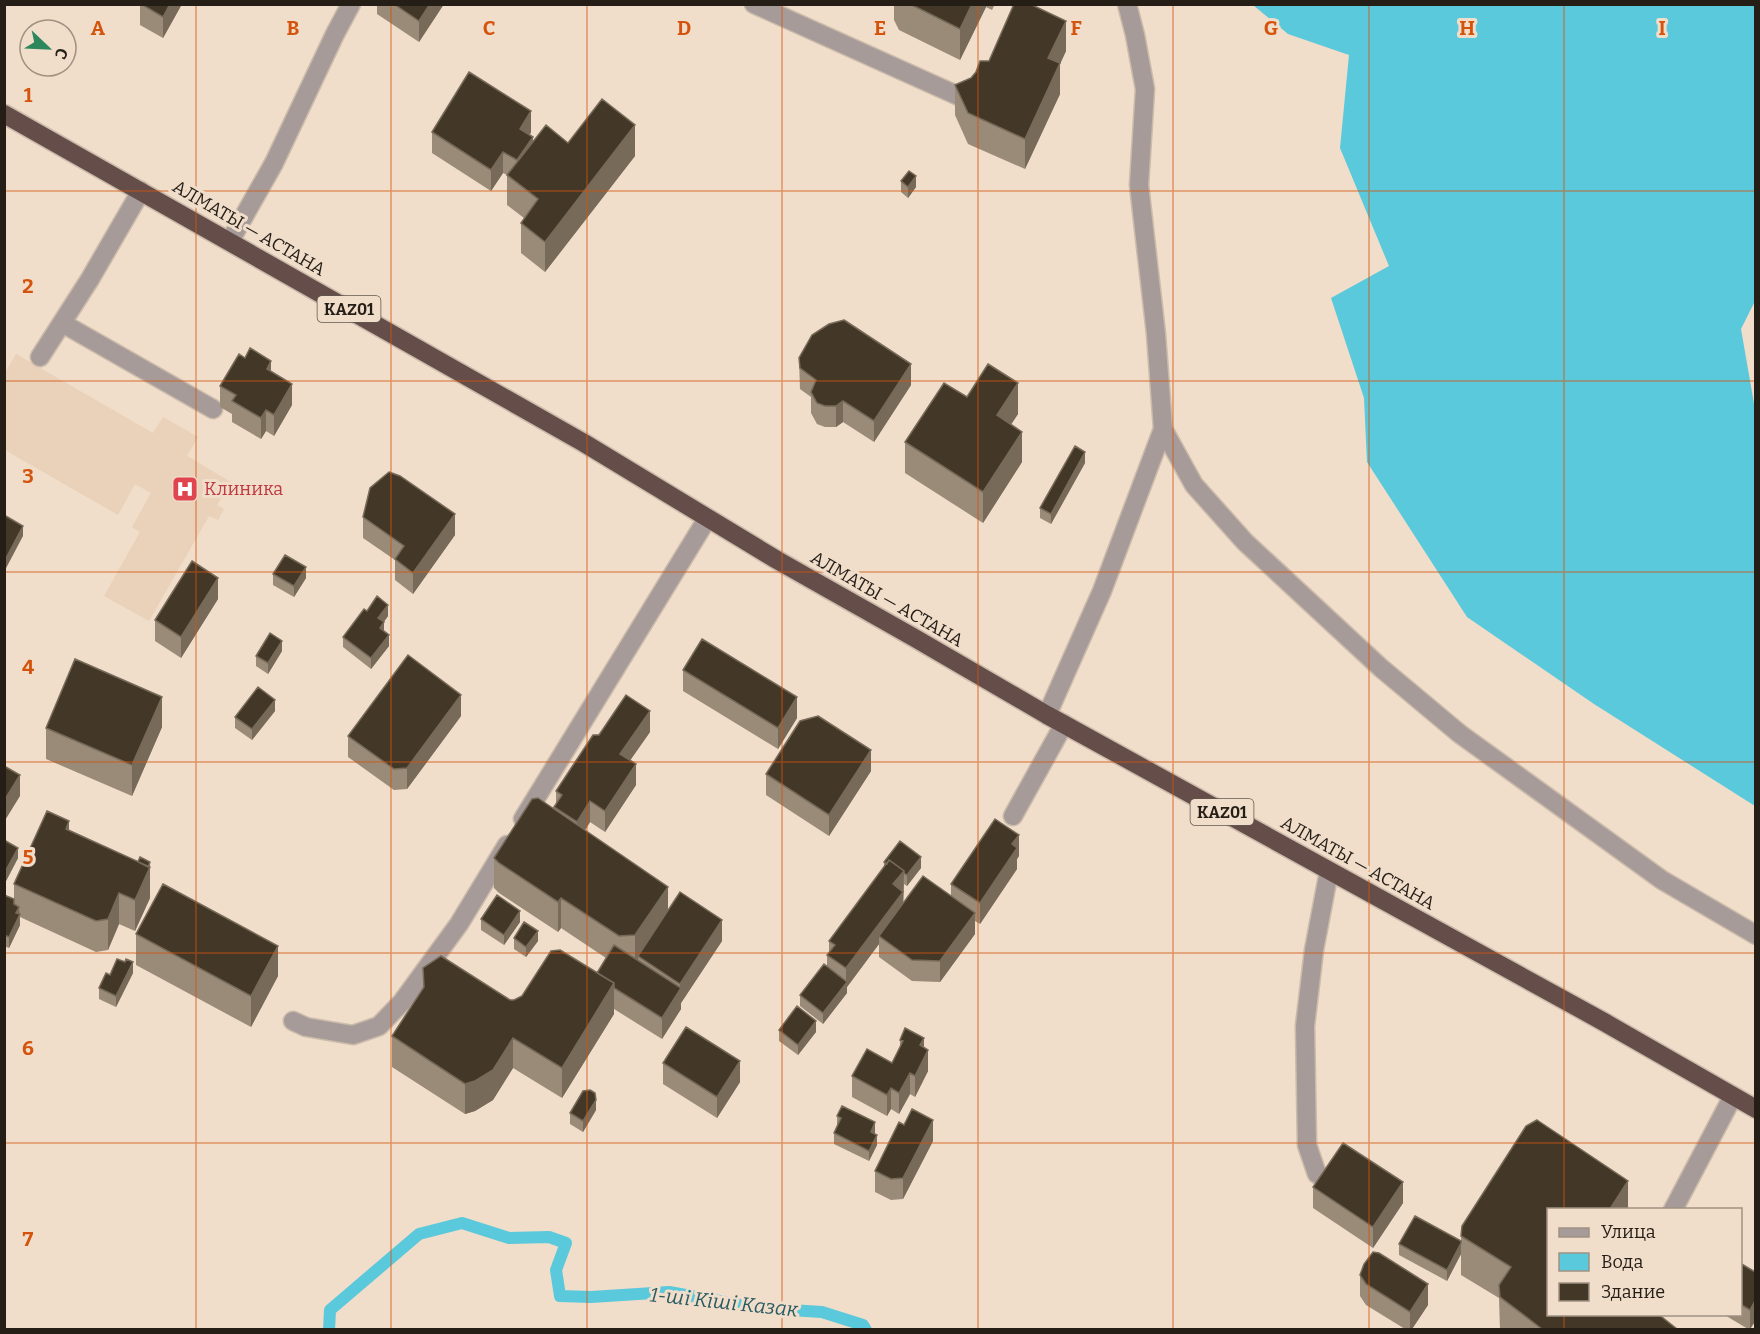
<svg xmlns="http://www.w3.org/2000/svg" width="1760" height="1334" viewBox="0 0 1760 1334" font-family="Bitter,serif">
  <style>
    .built { fill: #ead1b9 }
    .water { fill: #5ac9db }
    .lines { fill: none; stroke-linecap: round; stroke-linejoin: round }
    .stream { stroke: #5ac9db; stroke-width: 12 }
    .minor-casing { stroke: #cbbbaa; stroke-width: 21 }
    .highway-casing { stroke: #cbbbaa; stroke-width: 21 }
    .minor { stroke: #a79b99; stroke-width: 18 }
    .highway { stroke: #654e49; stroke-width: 18 }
    .wall { fill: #9a8a78 }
    .shaded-wall { fill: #776a58 }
    .building { fill: #433827; stroke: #776a58; stroke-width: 1.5 }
    .grid { fill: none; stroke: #d4530d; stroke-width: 1.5; stroke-opacity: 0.55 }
    .labels { text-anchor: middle; stroke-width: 6; stroke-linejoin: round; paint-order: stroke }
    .shield { fill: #f0ddca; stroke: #62574d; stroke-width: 1.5 }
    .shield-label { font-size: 16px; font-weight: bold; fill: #251e17 }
    .street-label { font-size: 18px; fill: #251e17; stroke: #f0ddca }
    .health-label { font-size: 18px; fill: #be3a42; stroke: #f0ddca; text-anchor: start }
    .water-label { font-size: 20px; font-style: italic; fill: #2a5a62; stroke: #f0ddca }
    .grid-label { font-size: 20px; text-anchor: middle; font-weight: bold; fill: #d4530d; stroke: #f0ddca; stroke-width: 6; stroke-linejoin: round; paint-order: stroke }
  </style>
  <rect width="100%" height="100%" fill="#f0ddca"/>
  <path class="built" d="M 16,354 L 153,433 L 163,417 L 198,437 L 187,456 L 231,482 L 217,505 L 224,509 L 218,520 L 209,516 L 149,621 L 104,596 L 140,532 L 132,527 L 151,493 L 135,484 L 118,515 L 5,450 L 5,373 Z"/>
  <path class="water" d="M 1253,5 L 1755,5 L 1756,299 L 1741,329 L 1756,415 L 1755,806 L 1594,704 L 1467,617 L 1367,462 L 1364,398 L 1331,298 L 1389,266 L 1340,148 L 1349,55 L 1288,34 Z"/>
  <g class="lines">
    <path class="stream" d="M 329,1330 L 330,1310 L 419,1234 L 462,1223 L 509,1238 L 549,1237 L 566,1243 L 556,1270 L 560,1296 L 591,1297 L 669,1292 L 758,1308 L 822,1312 L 863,1325 L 866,1330"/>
    <defs>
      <path id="minor" d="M 754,4 L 963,98
        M 1127,4 L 1135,35 L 1145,89 L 1139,185 L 1156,334 L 1163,429 L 1194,485 L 1245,542 L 1381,668 L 1460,734 L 1662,880 L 1756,935
        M 230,241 L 274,163 L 335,34 L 351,4
        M 62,323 L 213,409
        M 40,357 L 90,279 L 141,191
        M 1047,715 L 1102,591 L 1163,429
        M 1013,816 L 1064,724
        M 523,819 L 707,519
        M 293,1021 L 306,1027 L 353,1035 L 379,1026 L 402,1002 L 459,924 L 507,845
        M 1317,1174 L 1307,1145 L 1305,1026 L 1314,950 L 1329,871
        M 1673,1210 L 1733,1096"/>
      <path id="highway" d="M 4,114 L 584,443 L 777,560 L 913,637 L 1047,715 L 1604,1022 L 1756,1109"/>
    </defs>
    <use href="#minor" class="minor-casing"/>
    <use href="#highway" class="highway-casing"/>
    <use href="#minor" class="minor"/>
    <use href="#highway" class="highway"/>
  </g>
  <path class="wall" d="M 140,4 L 182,4 L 163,38 L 140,25 Z
    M 377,4 L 444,4 L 419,42 L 377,14 Z
    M 894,4 L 995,4 L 992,10 L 986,7 L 960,60 L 899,30 L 894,20 Z
    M 1066,51 L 1060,64 L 1060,94 L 1025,169 L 968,144 L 955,115 L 955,85 L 971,78 L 989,61 Z
    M 432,132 L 531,132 L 530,135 L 533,142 L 568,143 L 635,156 L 545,272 L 521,253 L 521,223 L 524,218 L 507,205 L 507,175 L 503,173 L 491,191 L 432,153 Z
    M 901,181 L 916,187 L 908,198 L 901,192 Z
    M 799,358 L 911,385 L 874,442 L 843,422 L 836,427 L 825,427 L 817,424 L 811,413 L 811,397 L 800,389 Z
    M 271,371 L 292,405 L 274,436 L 266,431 L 261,439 L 232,422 L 232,414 L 220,407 L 220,386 Z
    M 967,397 L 1018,414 L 1011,424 L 1022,462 L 983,523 L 905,473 L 905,442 Z
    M 1085,463 L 1051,524 L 1040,518 L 1040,508 Z
    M 363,517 L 455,535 L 413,594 L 395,580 L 395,560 L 363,538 Z
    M 273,574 L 306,578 L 294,597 L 273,585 Z
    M 218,599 L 181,658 L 155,641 L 155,620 Z
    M 367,611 L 388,616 L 384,622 L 384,631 L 389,646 L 371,669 L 343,647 L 343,637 Z
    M 282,651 L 268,674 L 256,666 L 256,656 Z
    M 683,670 L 797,718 L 778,749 L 683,691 Z
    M 275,711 L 252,740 L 235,728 L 235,717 Z
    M 461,716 L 407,789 L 394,790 L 348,757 L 348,736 Z
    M 162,727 L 132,796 L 46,759 L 46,728 Z
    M 650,732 L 630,760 L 636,785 L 605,832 L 590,822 L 585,830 L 668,910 L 722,941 L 681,1003 L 681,1009 L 662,1039 L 614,1009 L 614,1014 L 562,1098 L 513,1068 L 493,1100 L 475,1111 L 465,1114 L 392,1067 L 392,1036 L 423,988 L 423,968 L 510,1000 L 514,1000 L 597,973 L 606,958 L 561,928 L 558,932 L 499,893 L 494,888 L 494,858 L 554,808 L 556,804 L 556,791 Z
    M 871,771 L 829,836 L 766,795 L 766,774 Z
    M 69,831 L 150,873 L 150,898 L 135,931 L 119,924 L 108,950 L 96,952 L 20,917 L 20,925 L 9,948 L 4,946 L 4,895 L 14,899 L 14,884 Z
    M 4,840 L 18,858 L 6,881 L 4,880 Z
    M 1019,856 L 1017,859 L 1017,869 L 980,924 L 975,921 L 975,934 L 940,982 L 912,981 L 879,957 L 879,944 L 847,987 L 847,993 L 823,1024 L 800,1006 L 800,995 L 827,966 L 827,955 L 829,952 L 829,941 L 884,867 L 884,862 L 921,868 L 907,886 L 904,884 L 903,904 L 951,896 L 951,884 Z
    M 481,919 L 520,922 L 504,945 L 481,930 Z
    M 136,934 L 278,976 L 251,1027 L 136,965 Z
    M 514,938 L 538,941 L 526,957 L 514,949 Z
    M 133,973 L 116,1007 L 99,999 L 99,988 L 110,975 Z
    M 779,1030 L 816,1032 L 798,1055 L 779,1041 Z
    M 900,1040 L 924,1048 L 928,1071 L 915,1097 L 910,1094 L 899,1114 L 891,1109 L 887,1116 L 852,1097 L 852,1076 L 892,1063 L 900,1048 Z
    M 663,1063 L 740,1082 L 717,1118 L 663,1084 Z
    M 596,1110 L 583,1132 L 570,1124 L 570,1113 Z
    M 837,1116 L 875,1134 L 877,1145 L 869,1161 L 834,1144 L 834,1133 L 837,1127 Z
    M 933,1141 L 903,1199 L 891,1200 L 875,1192 L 875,1171 Z
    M 1313,1187 L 1403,1203 L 1373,1248 L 1313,1208 Z
    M 1628,1209 L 1548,1314 L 1677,1329 L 1500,1329 L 1499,1298 L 1461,1275 L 1461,1254 L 1447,1281 L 1399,1255 L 1399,1244 L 1461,1241 L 1462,1226 Z
    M 1740,1263 L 1755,1272 L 1751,1329 L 1748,1329 L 1723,1314 L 1740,1314 Z
    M 1360,1275 L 1428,1305 L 1412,1329 L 1405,1329 L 1366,1305 L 1360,1296 Z"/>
  <path class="shaded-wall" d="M 170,4 L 182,4 L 163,38 L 163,17 Z
    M 430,4 L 444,4 L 419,42 L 419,21 Z
    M 972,4 L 986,4 L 986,7 L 960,60 L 960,29 Z
    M 1066,21 L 1066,51 L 1060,64 L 1060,94 L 1025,169 L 1025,139 L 1048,58 Z
    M 531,111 L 531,132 L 520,150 L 520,129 Z
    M 635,125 L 635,156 L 545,272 L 545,242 Z
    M 533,137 L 533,158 L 517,181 L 517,160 Z
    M 503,152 L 503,173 L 491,191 L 491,170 Z
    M 916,176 L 916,187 L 908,198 L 908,187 Z
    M 271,361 L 271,382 L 267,369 Z
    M 911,364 L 911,385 L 874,442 L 874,421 Z
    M 1018,383 L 1018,414 L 997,446 L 997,415 Z
    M 292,384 L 292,405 L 274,436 L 274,415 Z
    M 843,401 L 843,422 L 836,427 L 836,406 Z
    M 266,410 L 266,431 L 261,439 L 261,418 Z
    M 1022,432 L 1022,462 L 983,523 L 983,492 Z
    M 1085,452 L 1085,463 L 1051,524 L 1051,514 Z
    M 455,514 L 455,535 L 413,594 L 413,573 Z
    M 23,526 L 23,536 L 4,572 L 4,562 Z
    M 306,567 L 306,578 L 294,597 L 294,586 Z
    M 218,578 L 218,599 L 181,658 L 181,637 Z
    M 388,605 L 388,616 L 378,629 L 378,618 Z
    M 384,622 L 384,633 L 380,628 Z
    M 389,635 L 389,646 L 371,669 L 371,658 Z
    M 282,641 L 282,651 L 268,674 L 268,663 Z
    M 461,695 L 461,716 L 407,789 L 407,768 Z
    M 162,697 L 162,727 L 132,796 L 132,765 Z
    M 797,697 L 797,718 L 778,749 L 778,728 Z
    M 275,700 L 275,711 L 252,740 L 252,729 Z
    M 650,711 L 650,732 L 620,775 L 620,754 Z
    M 871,750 L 871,771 L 829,836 L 829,815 Z
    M 636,764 L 636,785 L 605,832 L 605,811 Z
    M 20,775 L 20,796 L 4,822 L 4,801 Z
    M 590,801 L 590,822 L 577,843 L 577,822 Z
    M 69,821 L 69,851 L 66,829 Z
    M 1019,835 L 1019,856 L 1017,859 L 1017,869 L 980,924 L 980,903 L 1012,844 Z
    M 18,848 L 18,858 L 6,881 L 6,870 Z
    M 921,857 L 921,868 L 907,886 L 907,875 Z
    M 150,862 L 150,898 L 135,931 L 135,900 L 144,875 Z
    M 904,871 L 903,913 L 879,936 L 879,944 L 847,987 L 847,993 L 823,1024 L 823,1013 L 846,984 L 846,968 L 893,884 Z
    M 668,887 L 668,917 L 638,956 L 638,960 L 635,965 L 635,935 Z
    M 119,893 L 119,924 L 108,950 L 108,919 Z
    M 561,898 L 561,928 L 558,932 L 558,902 Z
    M 19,907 L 20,925 L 9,948 L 9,937 Z
    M 520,911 L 520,922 L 504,945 L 504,935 Z
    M 975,913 L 975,934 L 940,982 L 940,961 Z
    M 722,920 L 722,941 L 681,1003 L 681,1009 L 662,1039 L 662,1018 L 680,989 L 680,984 Z
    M 538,931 L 538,941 L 526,957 L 526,947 Z
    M 278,946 L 278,976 L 251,1027 L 251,996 Z
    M 133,962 L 133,973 L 116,1007 L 116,996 Z
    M 614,983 L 614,1014 L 562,1098 L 562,1068 Z
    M 816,1021 L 816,1032 L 798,1055 L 798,1045 Z
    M 513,1038 L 513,1068 L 493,1100 L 475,1111 L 465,1114 L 465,1084 Z
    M 924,1038 L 924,1058 L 928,1050 L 928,1071 L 915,1097 L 915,1076 L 920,1045 Z
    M 740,1061 L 740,1082 L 717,1118 L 717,1097 Z
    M 910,1073 L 910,1094 L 899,1114 L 899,1093 Z
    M 891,1088 L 891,1109 L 887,1116 L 887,1095 Z
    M 596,1100 L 596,1110 L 583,1132 L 583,1121 Z
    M 933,1120 L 933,1141 L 903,1199 L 903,1178 Z
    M 875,1122 L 875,1133 L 871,1143 L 871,1132 Z
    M 877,1135 L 877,1145 L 869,1161 L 869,1151 Z
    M 1628,1181 L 1628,1209 L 1610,1209 Z
    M 1403,1182 L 1403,1203 L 1373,1248 L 1373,1227 Z
    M 1461,1243 L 1461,1254 L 1447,1281 L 1447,1270 Z
    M 1428,1284 L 1428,1305 L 1412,1329 L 1410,1329 L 1410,1312 Z
    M 1755,1301 L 1755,1322 L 1750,1329 L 1750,1310 Z"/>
  <path class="building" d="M 141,4 L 170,4 L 163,17 Z
    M 394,4 L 430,4 L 419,21 Z
    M 910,4 L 972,4 L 960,29 Z
    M 1014,4 L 1030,4 L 1066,21 L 1048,58 L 1060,63 L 1025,139 L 968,113 L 955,85 L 971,78 L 976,72 L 980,61 L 989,61 Z
    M 469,72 L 531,111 L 520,129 L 533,137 L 517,160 L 503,152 L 491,170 L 432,132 Z
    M 602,99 L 635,125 L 545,242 L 521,223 L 538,199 L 507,175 L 546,125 L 568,143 Z
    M 909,171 L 916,176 L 908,187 L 901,181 Z
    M 844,320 L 911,364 L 874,421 L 843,401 L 836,406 L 825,406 L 817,403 L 811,392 L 816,380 L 800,368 L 799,358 L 812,335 L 829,324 Z
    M 250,348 L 271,361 L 267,369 L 292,384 L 274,415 L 266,410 L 261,418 L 232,401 L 236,395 L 220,386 L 239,354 L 245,358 Z
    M 988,364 L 1018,383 L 997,415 L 1022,432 L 983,492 L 905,442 L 944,383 L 967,397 Z
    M 1075,446 L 1085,452 L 1051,514 L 1040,508 Z
    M 389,472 L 400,476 L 455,514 L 413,573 L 395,559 L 404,546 L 363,517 L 370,488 Z
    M 4,515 L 23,526 L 4,562 Z
    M 285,555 L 306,567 L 294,586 L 273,574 Z
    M 192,561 L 218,578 L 181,637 L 155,620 Z
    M 377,596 L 388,605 L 378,618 L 384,622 L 380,628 L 389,635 L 371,658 L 343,637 L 364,609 L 367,611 Z
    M 270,633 L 282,641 L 268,663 L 256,656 Z
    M 702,639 L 797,697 L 778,728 L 683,670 Z
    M 408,655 L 461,695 L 407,768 L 394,769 L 348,736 Z
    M 75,659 L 162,697 L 132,765 L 46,728 Z
    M 258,687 L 275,700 L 252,729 L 235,717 Z
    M 626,695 L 650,711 L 620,754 L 636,764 L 605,811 L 590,801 L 577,822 L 554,807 L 562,795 L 556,791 L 593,735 L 599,735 Z
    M 818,716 L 871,750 L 829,815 L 766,774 L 800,721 Z
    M 4,766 L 20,775 L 4,801 Z
    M 538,798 L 668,887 L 635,935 L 619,936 L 561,898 L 558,902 L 499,863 L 494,858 L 532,799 Z
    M 47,811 L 69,821 L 66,829 L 150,867 L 135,900 L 119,893 L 108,919 L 96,921 L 14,884 Z
    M 995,819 L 1019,835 L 1012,844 L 1017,848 L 980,903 L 951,884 Z
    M 4,840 L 18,848 L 6,870 L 4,869 Z
    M 900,841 L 921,857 L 907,875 L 904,873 L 904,871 L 889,860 L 887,864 L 884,862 Z
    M 140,857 L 150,862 L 148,867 L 138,862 Z
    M 889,860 L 904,871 L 893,884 L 903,892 L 846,968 L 827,955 L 835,945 L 829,941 Z
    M 923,876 L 975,913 L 940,961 L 912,960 L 879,936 Z
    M 163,884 L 278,946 L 251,996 L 136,934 Z
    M 680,892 L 722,920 L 680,984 L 638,956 Z
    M 4,895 L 14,899 L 14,904 L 19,907 L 16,913 L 20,914 L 9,937 L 4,935 Z
    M 497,895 L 520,911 L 504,935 L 481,919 Z
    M 524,922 L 538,931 L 526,947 L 514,938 Z
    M 614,945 L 681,988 L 662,1018 L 614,988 L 614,983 L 597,973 Z
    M 560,950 L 614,983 L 562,1068 L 513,1038 L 493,1070 L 475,1081 L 465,1084 L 392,1036 L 424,987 L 423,968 L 441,956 L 510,1000 L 514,1000 L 522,996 L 551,951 Z
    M 117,959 L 125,962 L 126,959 L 133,962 L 116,996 L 99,988 L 106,973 L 110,975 Z
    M 824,964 L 847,982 L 823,1013 L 800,995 Z
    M 797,1006 L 816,1021 L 798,1045 L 779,1030 Z
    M 686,1027 L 740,1061 L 717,1097 L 663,1063 Z
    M 905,1028 L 924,1038 L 920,1045 L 928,1050 L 915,1076 L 910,1073 L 899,1093 L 891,1088 L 887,1095 L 852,1076 L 867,1049 L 892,1063 L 903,1041 L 900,1040 Z
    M 590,1090 L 595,1093 L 596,1100 L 583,1121 L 570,1113 L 583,1091 Z
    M 842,1106 L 875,1122 L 871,1132 L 877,1135 L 869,1151 L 834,1133 L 841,1118 L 837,1116 Z
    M 912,1109 L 933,1120 L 903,1178 L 891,1179 L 875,1171 L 899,1122 L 904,1125 Z
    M 1537,1120 L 1628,1181 L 1610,1209 L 1548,1209 L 1548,1314 L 1658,1314 L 1677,1329 L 1542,1329 L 1500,1297 L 1499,1285 L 1511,1267 L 1461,1236 L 1462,1226 L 1526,1126 Z
    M 1343,1143 L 1403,1182 L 1373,1227 L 1313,1187 Z
    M 1415,1216 L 1461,1241 L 1461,1243 L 1447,1270 L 1399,1244 Z
    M 1373,1252 L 1379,1253 L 1428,1284 L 1410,1312 L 1366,1284 L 1360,1275 L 1364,1264 Z
    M 1740,1263 L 1755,1272 L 1755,1301 L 1750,1310 L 1740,1304 Z"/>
  <path class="grid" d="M 196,4 L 196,1330M 391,4 L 391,1330M 587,4 L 587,1330M 782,4 L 782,1330M 978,4 L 978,1330M 1173,4 L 1173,1330M 1369,4 L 1369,1330M 1564,4 L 1564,1210M 4,191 L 1756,191M 4,381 L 1756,381M 4,572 L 1756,572M 4,762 L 1756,762M 4,953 L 1756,953M 4,1143 L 1756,1143M 1564,1314 L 1564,1330"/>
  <defs>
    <symbol id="hospital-square" viewBox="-11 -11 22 22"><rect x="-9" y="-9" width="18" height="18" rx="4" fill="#e0444e" stroke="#f0ddca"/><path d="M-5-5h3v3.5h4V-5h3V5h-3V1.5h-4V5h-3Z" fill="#fff"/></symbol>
  </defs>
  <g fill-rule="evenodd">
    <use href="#hospital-square" x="170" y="474" width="30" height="30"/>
  </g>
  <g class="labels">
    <g class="shield">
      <rect x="317.5" y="296" width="63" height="26" rx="4.5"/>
      <rect x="1190.5" y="799" width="63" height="26" rx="4.5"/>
    </g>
    <g class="shield-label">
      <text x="349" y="315">KАZ01</text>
      <text x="1222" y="818">KАZ01</text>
    </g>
    <g class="street-label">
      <text transform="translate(249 228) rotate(30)" y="6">АЛМАТЫ — АСТАНА</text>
      <text transform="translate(887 599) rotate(30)" y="6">АЛМАТЫ — АСТАНА</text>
      <text transform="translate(1358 863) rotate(29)" y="6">АЛМАТЫ — АСТАНА</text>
    </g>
    <g class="health-label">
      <text x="204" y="495">Клиника</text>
    </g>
    <g class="water-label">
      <text transform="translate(724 1302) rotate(6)" y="7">1-ші Кіші Казак</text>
    </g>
  </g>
  <g class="grid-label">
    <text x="98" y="35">A</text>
    <text x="293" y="35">B</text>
    <text x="489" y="35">C</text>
    <text x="684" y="35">D</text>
    <text x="880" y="35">E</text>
    <text x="1076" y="35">F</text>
    <text x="1271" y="35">G</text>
    <text x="1467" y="35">H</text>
    <text x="1662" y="35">I</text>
    <text x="28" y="102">1</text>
    <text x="28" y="293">2</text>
    <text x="28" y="483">3</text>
    <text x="28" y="674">4</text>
    <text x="28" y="864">5</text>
    <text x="28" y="1055">6</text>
    <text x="28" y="1246">7</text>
  </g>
  <rect width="1760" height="1334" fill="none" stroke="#251e17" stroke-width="12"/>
  <rect x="1547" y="1208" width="195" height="108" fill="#f0ddca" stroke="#9f9182" stroke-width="1.5"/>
  <rect x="1559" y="1228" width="30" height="9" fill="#a79b99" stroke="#9f9182" stroke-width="1.5"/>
  <text x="1601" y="1238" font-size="18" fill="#251e17">Улица</text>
  <rect x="1559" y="1253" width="30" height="18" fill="#5ac9db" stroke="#9f9182" stroke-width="1.5"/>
  <text x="1601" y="1268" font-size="18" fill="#251e17">Вода</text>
  <rect x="1559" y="1283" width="30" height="18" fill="#433827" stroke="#9f9182" stroke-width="1.5"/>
  <text x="1601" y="1298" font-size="18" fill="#251e17">Здание</text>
  <g transform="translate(48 48) rotate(113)"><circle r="28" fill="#f0ddca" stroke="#9f9182" stroke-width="1.5"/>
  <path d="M0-4.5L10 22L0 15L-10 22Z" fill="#2d875d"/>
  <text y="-9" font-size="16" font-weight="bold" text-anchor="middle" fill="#251e17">С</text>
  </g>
</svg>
